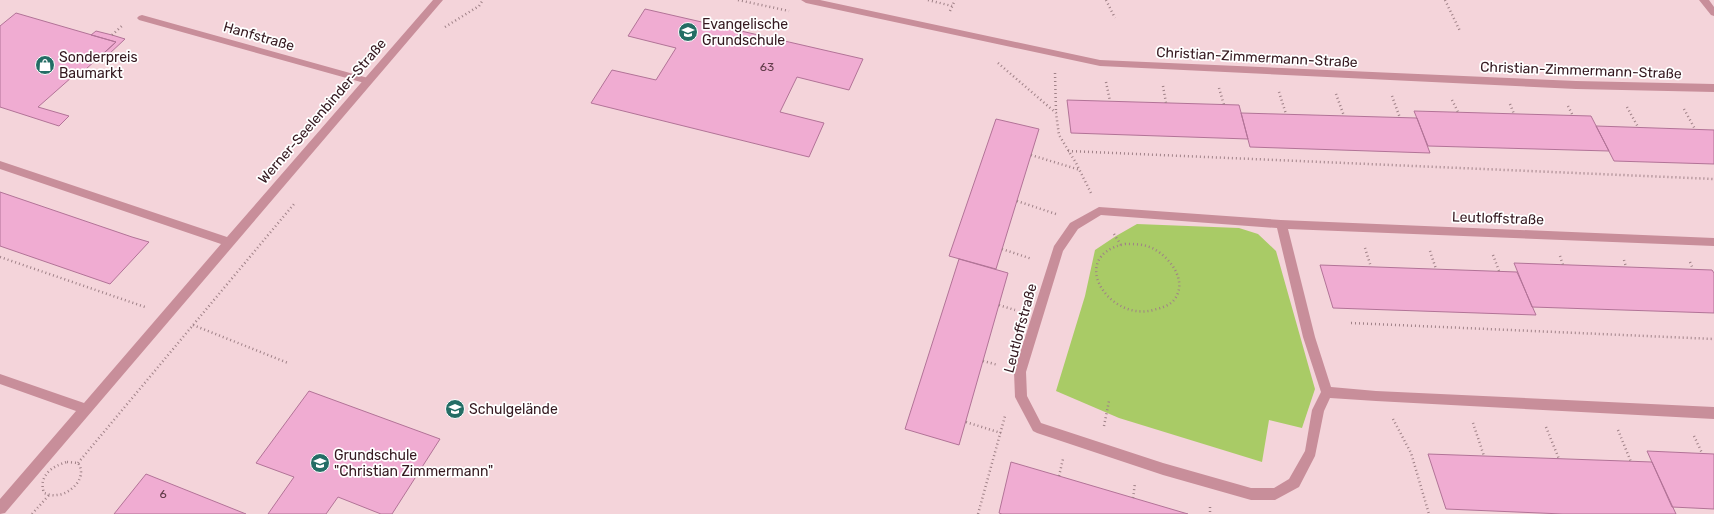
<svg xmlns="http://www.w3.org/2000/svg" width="1714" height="514" viewBox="0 0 1714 514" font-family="Rubik,sans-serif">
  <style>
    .green { fill: #a9cb66 }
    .building { fill: #f0acd2; stroke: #b27397 }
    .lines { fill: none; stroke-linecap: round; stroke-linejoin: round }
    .path { stroke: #9f8187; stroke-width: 2.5; stroke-dasharray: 1 3; stroke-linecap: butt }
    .service { fill: #c88e9a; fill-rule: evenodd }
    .minor { fill: #c88e9a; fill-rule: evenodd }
    .labels { text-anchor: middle; stroke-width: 3.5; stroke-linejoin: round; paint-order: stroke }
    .number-label { font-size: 12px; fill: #643e4c }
    .poi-label { font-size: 14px; fill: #351920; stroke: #fff; text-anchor: start }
    .street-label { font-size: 14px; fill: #351920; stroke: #fff }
  </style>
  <rect width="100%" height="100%" fill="#f4d4da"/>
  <path class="green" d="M 1137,224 L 1239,228 L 1258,234 L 1276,251 L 1315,389 L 1302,428 L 1269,420 L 1262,462 L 1119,418 L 1056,391 L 1085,296 L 1095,250 L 1116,236 Z"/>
  <path class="building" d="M 645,9 L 863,59 L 849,90 L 797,77 L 780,112 L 824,123 L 809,157 L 591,103 L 612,70 L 656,80 L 676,48 L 628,36 Z
    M 16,13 L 116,42 L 76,78 L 72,77 L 38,107 L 69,116 L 59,126 L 0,107 L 0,26 Z
    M 96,31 L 112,35 L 125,39 L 108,55 L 103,54 L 116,42 L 91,35 Z
    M 1067,100 L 1239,105 L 1248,139 L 1071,133 Z
    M 1414,111 L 1591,116 L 1609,151 L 1428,146 Z
    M 1241,113 L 1417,118 L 1430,153 L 1250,147 Z
    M 996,119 L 1039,129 L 996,269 L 949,256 Z
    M 1596,126 L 1714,130 L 1714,164 L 1614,161 Z
    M 0,192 L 132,237 L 149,242 L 110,284 L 0,246 Z
    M 959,259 L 1008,273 L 959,445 L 905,429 Z
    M 1514,263 L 1712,270 L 1714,273 L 1714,313 L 1532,307 Z
    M 1320,265 L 1517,272 L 1536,315 L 1333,308 Z
    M 309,391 L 440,439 L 392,514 L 381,514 L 338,497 L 326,514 L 268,514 L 294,477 L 256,463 Z
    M 1647,451 L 1714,454 L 1714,509 L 1672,507 Z
    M 1428,454 L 1652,462 L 1676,514 L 1563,514 L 1446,509 Z
    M 1011,462 L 1059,476 L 1188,514 L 1002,514 L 999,513 Z
    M 146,474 L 246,514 L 114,514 Z"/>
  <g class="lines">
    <path class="path" d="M 738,0 L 789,11
      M 928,0 L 952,6
      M 1106,0 L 1115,18
      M 1445,0 L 1460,31
      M 950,11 L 955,0
      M 445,27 L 479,6 L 483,0
      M 112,35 L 123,25
      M 998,63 L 1056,113 L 1059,135 L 1076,163 L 1091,193
      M 1055,73 L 1056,112
      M 1106,82 L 1110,101
      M 1163,86 L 1166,103
      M 1219,88 L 1224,105
      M 1279,92 L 1286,114
      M 1336,94 L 1344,116
      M 1392,96 L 1400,118
      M 1452,100 L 1458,112
      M 1510,104 L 1514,114
      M 1568,106 L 1573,116
      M 1627,107 L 1638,127
      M 1684,109 L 1695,129
      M 1068,151 L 1714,179
      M 1031,155 L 1080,170
      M 1017,201 L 1056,214
      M 1114,234 L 1121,245
      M 1125,244 C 1134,244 1144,244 1152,248 C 1169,256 1189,281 1174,300 C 1169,306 1161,308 1153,310 C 1109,322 1066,256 1125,244 Z
      M 1365,248 L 1371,267
      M 1002,249 L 1032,259
      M 1430,251 L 1436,269
      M 1493,255 L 1499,271
      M 1560,256 L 1563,265
      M 0,257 L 145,307
      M 1624,260 L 1626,267
      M 1690,262 L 1693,269
      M 999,305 L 1015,310
      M 1351,323 L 1714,339
      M 193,325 L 288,363
      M 983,361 L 998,365
      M 1393,419 L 1411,453 L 1429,514
      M 966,422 L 1001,433
      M 1473,423 L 1484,456
      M 1104,426 L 1109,401
      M 1546,427 L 1559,459
      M 1618,430 L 1631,462
      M 1694,436 L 1702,453
      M 67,462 L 78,463 C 88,477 71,494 57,495 C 52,496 48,494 44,493 C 38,476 52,466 67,462 Z
      M 78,463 L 294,204
      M 1059,476 L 1063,459
      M 1133,498 L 1135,483
      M 1210,507 L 1210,514
      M 32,514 L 49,495
      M 978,514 L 1005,416"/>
    <path class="service" d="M 142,15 L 368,78 L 373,81 L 368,84 L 139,20 L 137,18 L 139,16 Z
      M 1099,207 L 1281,220 L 1714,238 L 1714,246 L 1288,229 L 1315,337 L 1331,387 L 1376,391 L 1714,407 L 1714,419 L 1376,401 L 1330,398 L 1324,411 L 1315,456 L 1299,487 L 1275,500 L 1251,500 L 1163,475 L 1037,433 L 1033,431 L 1015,397 L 1014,372 L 1054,246 L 1070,223 ZM 1101,215 L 1277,228 L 1303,337 L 1321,392 L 1312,410 L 1305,451 L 1289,479 L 1274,488 L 1251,488 L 1163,463 L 1041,423 L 1027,396 L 1026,372 L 1063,251 L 1078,229 Z"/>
    <path class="minor" d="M 433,0 L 443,0 L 5,513 L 0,514 L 0,499 L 76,411 L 0,384 L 0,374 L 84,403 L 221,244 L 0,169 L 0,161 L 227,237 Z
      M 801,0 L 820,0 L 1100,60 L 1576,81 L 1714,84 L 1714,92 L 1576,89 L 1100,66 L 806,3 Z
      M 1699,0 L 1709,0 L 1714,7 L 1714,16 L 1711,15 Z"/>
  </g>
  <defs>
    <symbol id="school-disc" viewBox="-11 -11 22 22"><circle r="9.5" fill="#246d65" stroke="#fff"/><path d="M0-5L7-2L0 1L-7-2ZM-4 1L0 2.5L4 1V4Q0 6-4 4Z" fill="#fff"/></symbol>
    <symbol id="shop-disc" viewBox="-11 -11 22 22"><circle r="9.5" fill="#246d65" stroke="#fff"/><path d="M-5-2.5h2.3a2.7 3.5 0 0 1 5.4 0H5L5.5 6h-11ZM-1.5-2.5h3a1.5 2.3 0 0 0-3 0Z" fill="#fff"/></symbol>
  </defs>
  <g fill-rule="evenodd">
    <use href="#school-disc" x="677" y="21" width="22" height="22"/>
    <use href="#shop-disc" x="34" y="54" width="22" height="22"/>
    <use href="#school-disc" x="444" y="398" width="22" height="22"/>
    <use href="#school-disc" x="309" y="452" width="22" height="22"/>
  </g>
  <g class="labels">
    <g class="number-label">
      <text x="767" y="71">63</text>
      <text x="163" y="498">6</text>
    </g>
    <g class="poi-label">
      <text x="702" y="29">Evangelische<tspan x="702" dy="16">Grundschule</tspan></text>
      <text x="59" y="62">Sonderpreis<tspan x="59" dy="16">Baumarkt</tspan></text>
      <text x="469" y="414">Schulgelände</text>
      <text x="334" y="460">Grundschule<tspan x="334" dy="16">"Christian Zimmermann"</tspan></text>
    </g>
    <g class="street-label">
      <text transform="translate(259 36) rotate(16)" y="5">Hanfstraße</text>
      <text transform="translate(1257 57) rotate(3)" y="5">Christian-Zimmermann-Straße</text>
      <text transform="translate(1581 70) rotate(2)" y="5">Christian-Zimmermann-Straße</text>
      <text transform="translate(322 111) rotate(-49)" y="5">Werner-Seelenbinder-Straße</text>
      <text transform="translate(1498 218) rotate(2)" y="5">Leutloffstraße</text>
      <text transform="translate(1020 328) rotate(-75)" y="5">Leutloffstraße</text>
    </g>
  </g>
</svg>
